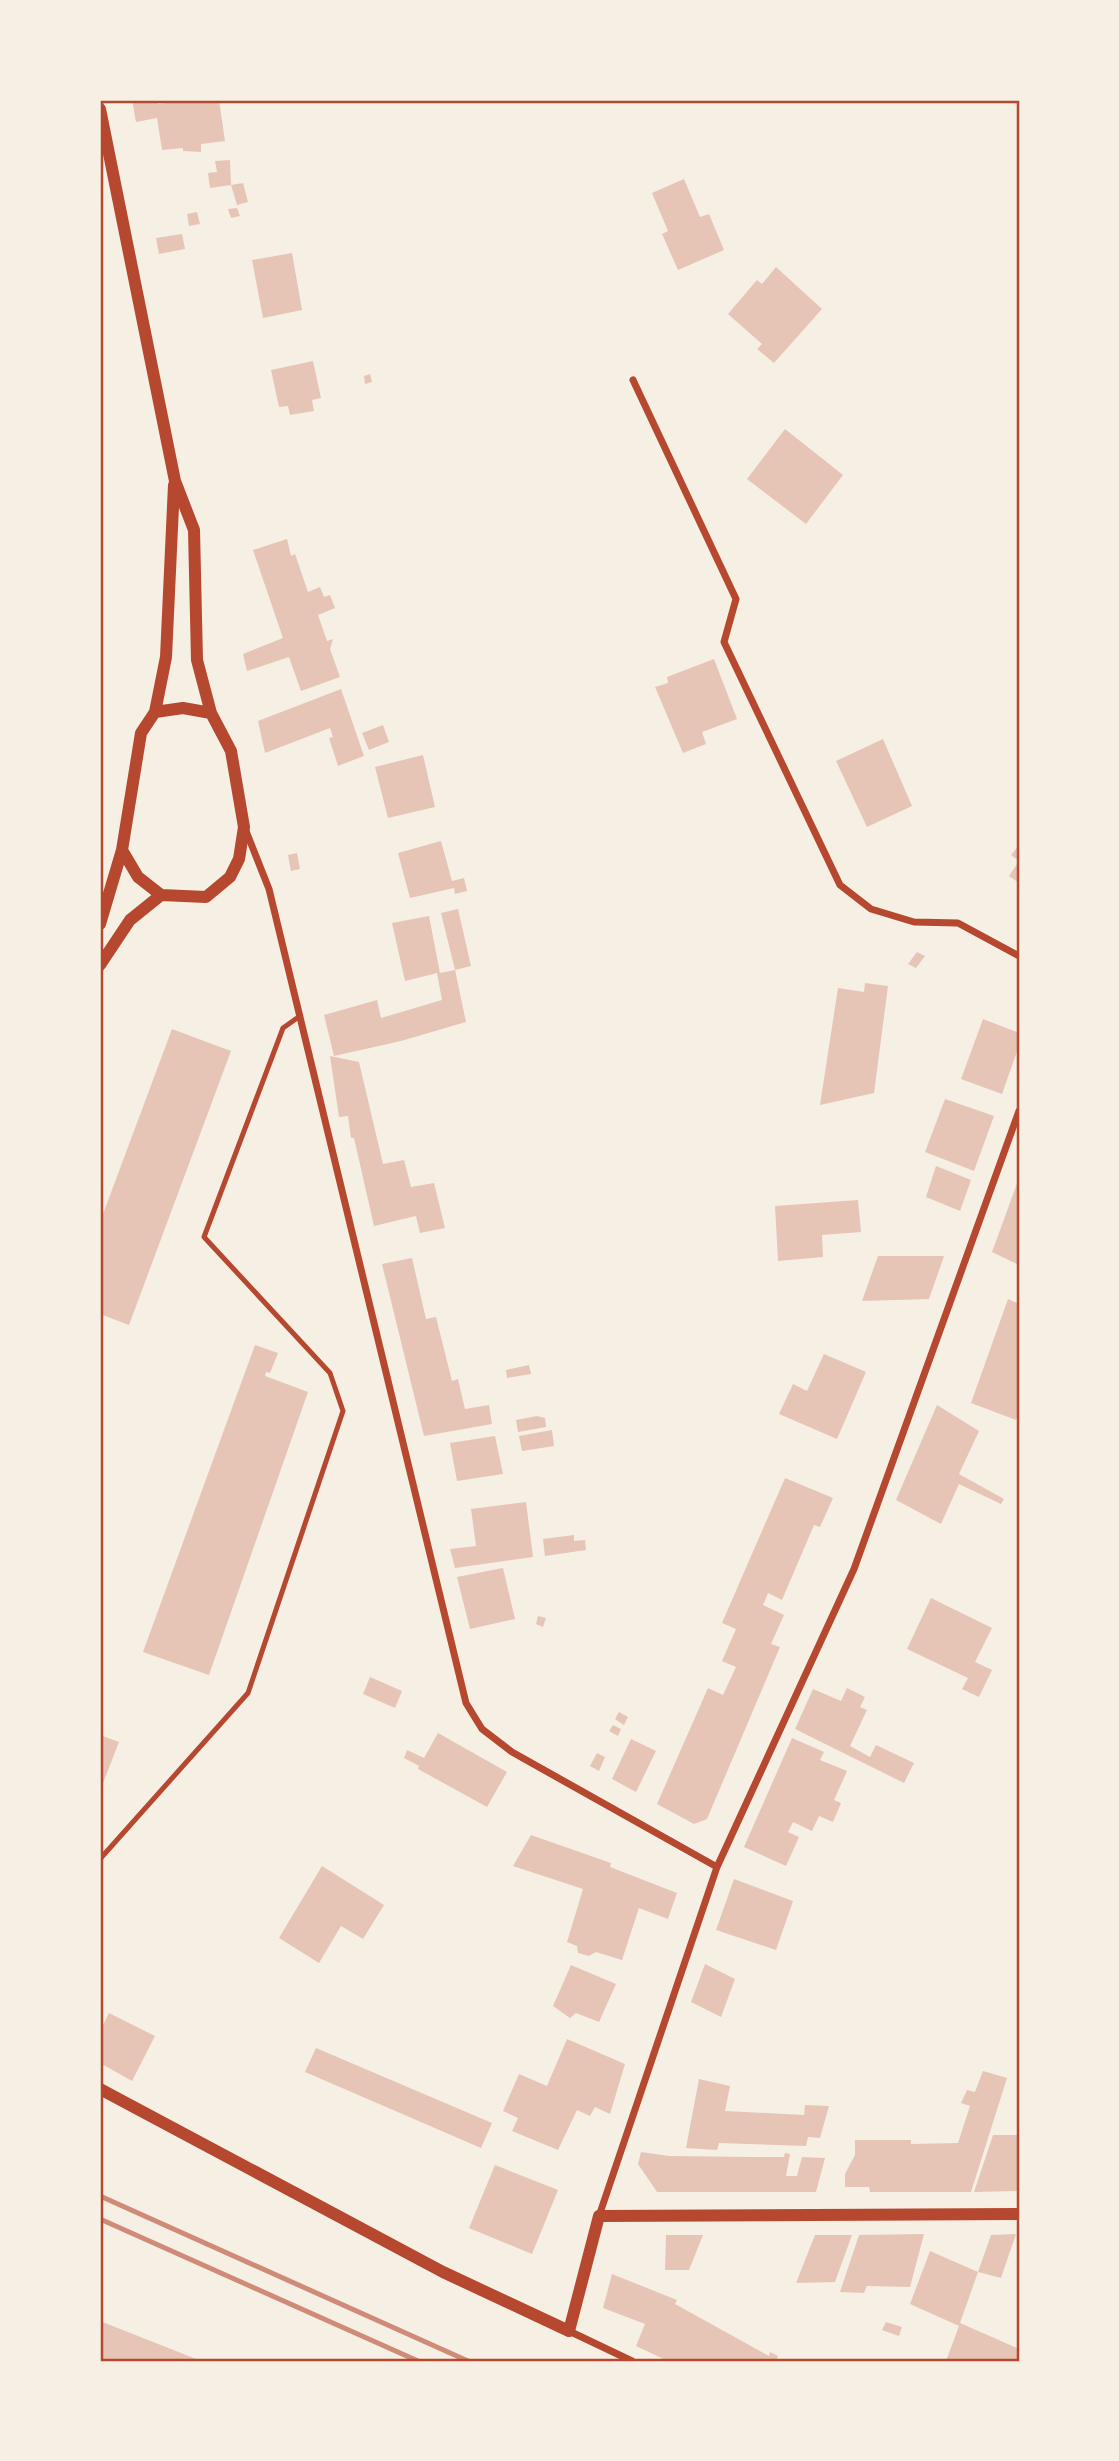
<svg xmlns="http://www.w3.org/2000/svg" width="1119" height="2461" viewBox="0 0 1119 2461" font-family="'Open Sans',sans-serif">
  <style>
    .building { fill: #e6c5b7 }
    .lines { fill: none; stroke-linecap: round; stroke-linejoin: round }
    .service { stroke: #b5482f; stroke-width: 5 }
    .minor { stroke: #b5482f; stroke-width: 7 }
    .tertiary { stroke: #b5482f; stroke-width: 12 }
    .rail { stroke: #cf8b77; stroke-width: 5 }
    .neatline { fill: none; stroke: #b5482f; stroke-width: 2.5 }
  </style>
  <rect width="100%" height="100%" fill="#f6efe4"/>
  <path class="building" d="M 132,100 L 157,100 L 158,104 L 190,100 L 219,100 L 225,141 L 201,144 L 201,152 L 183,151 L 183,148 L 162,150 L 157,118 L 136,122 Z
    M 230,160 L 231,185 L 210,188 L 208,173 L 217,172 L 215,161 Z
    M 684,179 L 700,217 L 709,214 L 724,250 L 678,270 L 662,234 L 668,231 L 652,193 Z
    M 243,183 L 248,202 L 237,205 L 231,185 Z
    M 237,208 L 240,216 L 231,218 L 228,209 Z
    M 197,212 L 200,224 L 189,226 L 187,214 Z
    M 182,234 L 185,249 L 159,254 L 156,238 Z
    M 292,253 L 302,310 L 263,318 L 252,260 Z
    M 776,267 L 822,309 L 774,363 L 757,349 L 762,344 L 728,314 L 757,280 L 762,284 Z
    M 313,361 L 321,398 L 312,400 L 314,411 L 290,415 L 288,406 L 279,407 L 271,370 Z
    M 370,374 L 372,382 L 365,384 L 364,376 Z
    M 785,429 L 843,475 L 806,524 L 747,479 Z
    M 287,539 L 291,556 L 295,554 L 308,592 L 320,587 L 324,597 L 330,595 L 335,608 L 318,615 L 327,641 L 333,639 L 330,649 L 340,677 L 301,691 L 289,657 L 247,671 L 243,654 L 283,638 L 253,550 Z
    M 714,659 L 737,719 L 702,732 L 706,744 L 683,753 L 655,687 L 668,683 L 667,677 Z
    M 341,689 L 364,756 L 338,766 L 329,738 L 333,737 L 330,728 L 265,753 L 258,721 Z
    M 383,725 L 389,742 L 369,750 L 362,733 Z
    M 883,739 L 912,806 L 867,827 L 836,761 Z
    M 423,755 L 435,807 L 388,818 L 375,767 Z
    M 441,841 L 452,881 L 464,878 L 467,891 L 455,894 L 454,888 L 410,898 L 398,853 Z
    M 1019,845 L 1019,883 L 1009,876 L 1019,861 L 1011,855 Z
    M 297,853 L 300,869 L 291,871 L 288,855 Z
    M 458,909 L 471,966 L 455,970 L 441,913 Z
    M 429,916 L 440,973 L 455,970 L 466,1022 L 401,1041 L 334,1056 L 324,1015 L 377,1000 L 381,1018 L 442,1000 L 437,973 L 405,981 L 392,923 Z
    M 917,952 L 925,956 L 916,968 L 908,964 Z
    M 865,983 L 888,986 L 874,1093 L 820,1105 L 838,988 L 864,992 Z
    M 983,1019 L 1019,1033 L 1019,1046 L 1002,1094 L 961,1079 Z
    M 172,1029 L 231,1051 L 129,1325 L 100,1314 L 100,1222 Z
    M 330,1056 L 359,1062 L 383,1164 L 404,1160 L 411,1187 L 434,1183 L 445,1228 L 420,1233 L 416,1216 L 374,1226 L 354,1138 L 351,1138 L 348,1116 L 339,1117 Z
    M 945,1099 L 994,1116 L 974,1171 L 925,1152 Z
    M 936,1166 L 971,1180 L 960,1211 L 926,1197 Z
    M 1019,1178 L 1019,1265 L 992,1252 Z
    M 858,1200 L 861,1232 L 822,1235 L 823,1257 L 778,1261 L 775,1206 Z
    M 878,1256 L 944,1256 L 929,1299 L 862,1301 Z
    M 412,1258 L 426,1319 L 436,1317 L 452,1381 L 458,1379 L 465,1409 L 489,1405 L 492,1424 L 424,1436 L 382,1264 Z
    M 1008,1299 L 1019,1304 L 1019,1412 L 1016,1420 L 971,1403 Z
    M 255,1345 L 278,1353 L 270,1373 L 266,1372 L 265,1376 L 308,1392 L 209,1675 L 143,1652 Z
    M 824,1354 L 866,1372 L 837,1439 L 779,1414 L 793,1384 L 807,1391 Z
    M 529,1365 L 531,1374 L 507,1378 L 506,1370 Z
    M 937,1405 L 979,1431 L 959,1474 L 1004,1499 L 1001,1504 L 959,1484 L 941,1524 L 896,1500 Z
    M 537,1416 L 545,1418 L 546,1427 L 518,1432 L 516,1420 Z
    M 552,1430 L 554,1446 L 522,1451 L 519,1436 Z
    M 495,1436 L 503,1474 L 457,1481 L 450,1443 Z
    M 785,1478 L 833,1498 L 820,1527 L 814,1525 L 782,1600 L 768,1593 L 763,1605 L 784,1615 L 771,1644 L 780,1647 L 707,1819 L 694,1824 L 657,1804 L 708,1688 L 723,1695 L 736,1667 L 722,1661 L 736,1629 L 722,1623 Z
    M 526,1502 L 533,1557 L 455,1568 L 450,1549 L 476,1546 L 471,1509 Z
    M 574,1535 L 574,1541 L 585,1540 L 586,1550 L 545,1556 L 543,1539 Z
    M 503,1568 L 515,1619 L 470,1629 L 457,1577 Z
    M 931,1598 L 992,1628 L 975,1662 L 992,1670 L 979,1697 L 962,1689 L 968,1678 L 907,1649 Z
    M 538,1616 L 546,1618 L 543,1627 L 536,1624 Z
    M 370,1677 L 402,1691 L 395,1708 L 363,1694 Z
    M 847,1688 L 865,1697 L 860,1707 L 867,1710 L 850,1746 L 870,1757 L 876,1745 L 914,1763 L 904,1783 L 795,1729 L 813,1689 L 841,1701 Z
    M 619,1712 L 628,1717 L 624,1725 L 615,1719 Z
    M 613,1725 L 621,1729 L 618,1736 L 609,1731 Z
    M 438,1733 L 507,1772 L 487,1807 L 418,1769 L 419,1766 L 404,1758 L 407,1750 L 424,1758 Z
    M 100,1735 L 119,1742 L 100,1791 Z
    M 792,1738 L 824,1752 L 820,1760 L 847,1771 L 834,1800 L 841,1803 L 833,1822 L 819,1816 L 812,1831 L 793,1822 L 788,1832 L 799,1837 L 786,1866 L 744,1847 Z
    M 631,1739 L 656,1751 L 636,1792 L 612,1779 Z
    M 597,1753 L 605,1757 L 599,1771 L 590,1766 Z
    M 531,1835 L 611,1863 L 610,1867 L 677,1893 L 668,1919 L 639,1908 L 622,1960 L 596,1952 L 589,1956 L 578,1953 L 577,1946 L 567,1942 L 583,1889 L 513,1866 Z
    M 322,1866 L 384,1905 L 363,1939 L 341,1926 L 319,1963 L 279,1938 Z
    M 734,1879 L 793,1901 L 776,1950 L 716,1930 Z
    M 705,1964 L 735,1979 L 721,2017 L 691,2002 Z
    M 571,1965 L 616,1984 L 599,2022 L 576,2013 L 570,2018 L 553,2006 Z
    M 109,2013 L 155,2036 L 132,2081 L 100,2063 L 100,2031 Z
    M 567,2039 L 625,2064 L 610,2114 L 595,2107 L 590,2116 L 577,2110 L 558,2150 L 512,2131 L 518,2118 L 503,2111 L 519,2074 L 547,2086 Z
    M 316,2048 L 492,2123 L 481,2148 L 305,2072 Z
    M 983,2071 L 1007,2078 L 971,2192 L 870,2192 L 869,2187 L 845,2187 L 845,2174 L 855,2155 L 855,2140 L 911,2140 L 911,2144 L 958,2143 L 970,2106 L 961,2103 L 967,2090 L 975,2092 Z
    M 699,2079 L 730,2086 L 725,2111 L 804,2115 L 805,2105 L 829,2106 L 820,2138 L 808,2137 L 806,2146 L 719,2143 L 717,2150 L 686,2148 Z
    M 993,2135 L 1019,2135 L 1019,2191 L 974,2192 Z
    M 641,2152 L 669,2156 L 752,2157 L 784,2157 L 785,2153 L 790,2154 L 786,2176 L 797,2176 L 802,2157 L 825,2158 L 816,2192 L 657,2192 L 638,2164 Z
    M 495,2165 L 558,2190 L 532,2254 L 469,2228 Z
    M 924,2234 L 910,2287 L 867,2286 L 864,2293 L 840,2292 L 859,2235 Z
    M 1016,2234 L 1001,2278 L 978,2272 L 991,2235 Z
    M 666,2235 L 703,2235 L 689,2270 L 665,2270 Z
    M 815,2235 L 852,2235 L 835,2282 L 796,2283 Z
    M 930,2251 L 978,2272 L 960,2323 L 1019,2349 L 1019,2361 L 946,2361 L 959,2326 L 910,2304 Z
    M 612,2274 L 677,2300 L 675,2304 L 769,2356 L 770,2352 L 778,2356 L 776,2361 L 668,2361 L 636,2346 L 645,2324 L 603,2308 Z
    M 100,2321 L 176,2351 L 201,2361 L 109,2361 L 100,2358 Z
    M 886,2322 L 902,2327 L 899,2336 L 882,2330 Z"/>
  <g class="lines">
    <path class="service" d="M 100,1859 L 248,1693 L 343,1411 L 330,1373 L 204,1237 L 283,1028 L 300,1016"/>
    <path class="minor" d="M 633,380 L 736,599 L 724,642 L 840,885 L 871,909 L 914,922 L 958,923 L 1019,956
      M 246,831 L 269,889 L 466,1703 L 482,1729 L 512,1752 L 717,1867
      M 599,2216 L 717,1867 L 854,1569 L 1019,1111
      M 569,2331 L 632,2361"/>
    <path class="tertiary" d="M 100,109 L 175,481 L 194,530 L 197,660 L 211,713
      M 155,712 L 166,657 L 174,485
      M 100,924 L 122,850 L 141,733 L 155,712 L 183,708 L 211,713 L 231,751 L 244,827 L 239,859 L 230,877 L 206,897 L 161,895 L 138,877 L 122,850
      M 100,965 L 130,920 L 161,895
      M 100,2089 L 443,2272 L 569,2331 L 599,2216 L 1019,2214"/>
    <path class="rail" d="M 100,2196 L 468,2361
      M 100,2219 L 418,2361"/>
  </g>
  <rect width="1119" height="2461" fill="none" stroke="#f6efe4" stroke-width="203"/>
  <rect x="102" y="102" width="916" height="2258" class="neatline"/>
</svg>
